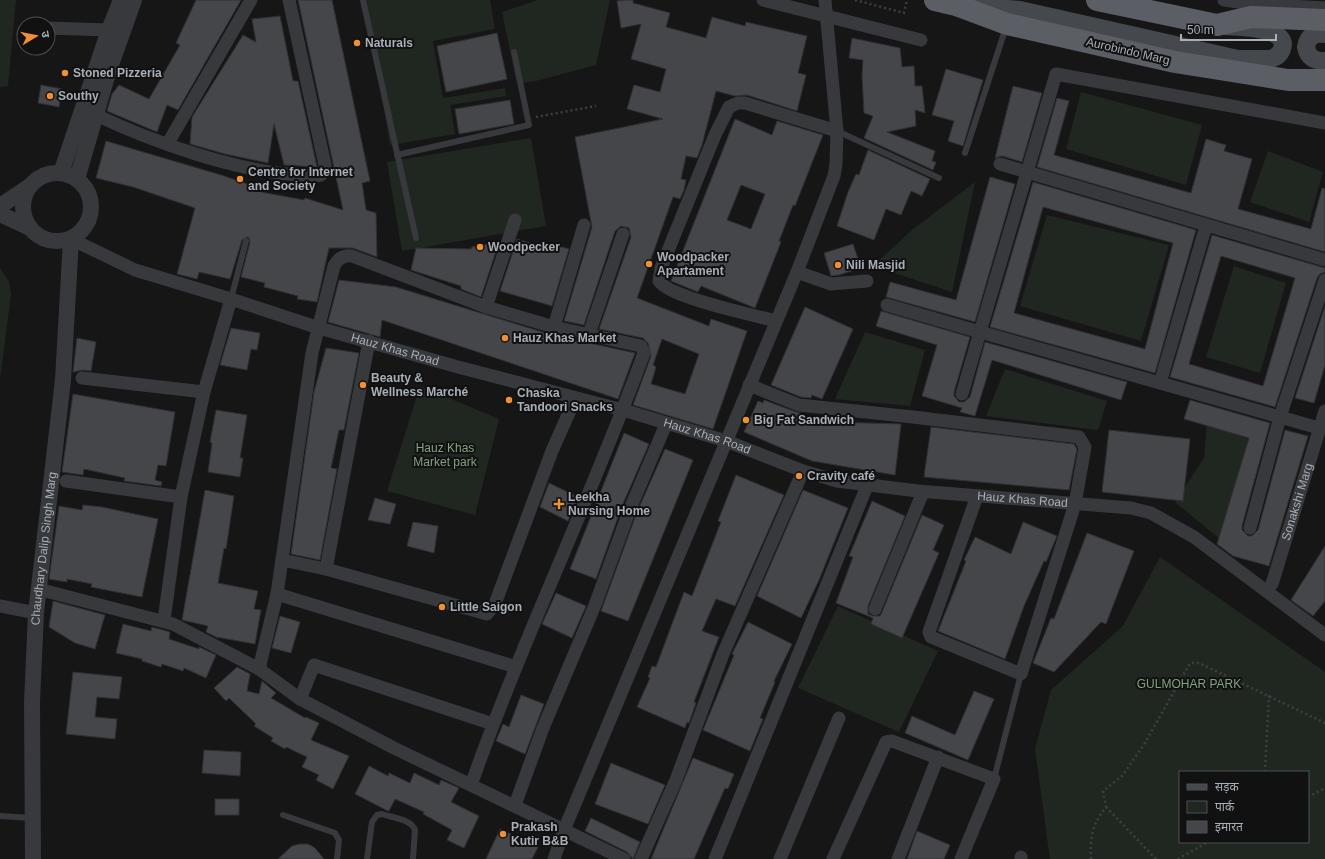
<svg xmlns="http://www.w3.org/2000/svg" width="1325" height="859" viewBox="0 0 1325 859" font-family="Arial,'Noto Sans Devanagari',sans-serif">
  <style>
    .green { fill: #202720; fill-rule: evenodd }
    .building { fill: #45464a; stroke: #303033; fill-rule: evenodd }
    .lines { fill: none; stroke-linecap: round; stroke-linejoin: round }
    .path { stroke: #3d4043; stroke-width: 2.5; stroke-dasharray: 2 3; stroke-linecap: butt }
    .service { stroke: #37393c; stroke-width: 6 }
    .minor { stroke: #37393c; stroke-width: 13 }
    .tertiary { stroke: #37393c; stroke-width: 16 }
    .secondary { stroke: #45484c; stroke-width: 18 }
    .trunk { stroke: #5b5e64; stroke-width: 22 }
    .poi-dot { fill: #f18f34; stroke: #111112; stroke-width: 1.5 }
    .labels { text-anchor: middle; stroke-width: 4; stroke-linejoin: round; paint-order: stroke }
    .poi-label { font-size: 12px; font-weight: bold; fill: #a8afb7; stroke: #111112; text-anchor: start }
    .street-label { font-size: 12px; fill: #a8afb7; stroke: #111112 }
    .park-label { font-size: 12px; fill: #83a27f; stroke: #111112 }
  </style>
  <rect width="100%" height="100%" fill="#161617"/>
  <path class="green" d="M 0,0 L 16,0 L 8,86 L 0,87 Z
    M 365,0 L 490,0 L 495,29 L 433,41 L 443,98 L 505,88 L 506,96 L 450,105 L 455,134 L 390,145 Z
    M 538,0 L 610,0 L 596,65 L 536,81 L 517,84 L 502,12 Z
    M 1081,92 L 1202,125 L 1186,185 L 1066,149 Z
    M 531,138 L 546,226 L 402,251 L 387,162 Z
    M 1268,151 L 1323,172 L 1309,222 L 1250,202 Z
    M 975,182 L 952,292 L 873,266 L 912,230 Z
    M 1047,215 L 1169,245 L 1141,341 L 1020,306 Z
    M 1234,266 L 1286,283 L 1260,373 L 1206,357 Z
    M 0,268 L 9,282 L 11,294 L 0,380 Z
    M 865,332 L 925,350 L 910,406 L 835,399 Z
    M 1005,369 L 1107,401 L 1098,430 L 986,416 Z
    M 420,386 L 499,419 L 475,515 L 387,491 Z
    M 1207,424 L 1249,439 L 1221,540 L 1175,502 L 1204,458 Z
    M 1160,557 L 1325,672 L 1325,859 L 1050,859 L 1035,749 L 1051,690 L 1123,626 ZM 1180,772 L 1308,772 L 1308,842 L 1180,842 Z
    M 838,606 L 938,651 L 899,732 L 798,688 Z"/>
  <path class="building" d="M 196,0 L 241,0 L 178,110 L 167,105 L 157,132 L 107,111 L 112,94 L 119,85 L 149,99 L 180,45 L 176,43 Z
    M 298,0 L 332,0 L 370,181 L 362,183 L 366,210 L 376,213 L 377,257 L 353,248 L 329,248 L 317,302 L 297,299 L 298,296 L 264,287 L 265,283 L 241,277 L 250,242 L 249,238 L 247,237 L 242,240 L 230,279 L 199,272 L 197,279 L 177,274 L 195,208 L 133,187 L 96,178 L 106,141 L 221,175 L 262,189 L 261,192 L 304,200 L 305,198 L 343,210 Z
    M 625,0 L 633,0 L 633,3 L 670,13 L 666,27 L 706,38 L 712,17 L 745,26 L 746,22 L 807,36 L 798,73 L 806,75 L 797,111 L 747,95 L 735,96 L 716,91 L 702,145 L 697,158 L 686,156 L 681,179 L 686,180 L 684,190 L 680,199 L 673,197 L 637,298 L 709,326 L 711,319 L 747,331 L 713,429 L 633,405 L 651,356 L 648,343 L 643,338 L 599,329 L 631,237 L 629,228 L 621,226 L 615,231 L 584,325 L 564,321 L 592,227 L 575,137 L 663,119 L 627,109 L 634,85 L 660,92 L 666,69 L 631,59 L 641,24 L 621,28 L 617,1 ZM 662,339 L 699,354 L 685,394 L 651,384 L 656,367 L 653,365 Z
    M 280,16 L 293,81 L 298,81 L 317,167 L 284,165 L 274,124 L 268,163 L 225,154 L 190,144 L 192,117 L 243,35 L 256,42 L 252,19 Z
    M 497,33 L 507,79 L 446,92 L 437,46 Z
    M 852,38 L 900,48 L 902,67 L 914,66 L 915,86 L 922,86 L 925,113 L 915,110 L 916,126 L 887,132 L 935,151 L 932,161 L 936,162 L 933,170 L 864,138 L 873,116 L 864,113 L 862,75 L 863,60 L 849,58 Z
    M 946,69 L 983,80 L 963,146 L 948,141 L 954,121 L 932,115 Z
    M 41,85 L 62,89 L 59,107 L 38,103 Z
    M 1013,86 L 1042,93 L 1022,162 L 1002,156 L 995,158 Z
    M 1057,98 L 1069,101 L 1054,155 L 1191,193 L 1206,139 L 1226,145 L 1224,151 L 1252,159 L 1238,209 L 1311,229 L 1322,188 L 1325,189 L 1325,252 L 1037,167 Z
    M 510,100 L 514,124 L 459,134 L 455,109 Z
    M 735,119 L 772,135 L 777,121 L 823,135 L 795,206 L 793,205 L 779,241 L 781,242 L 755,308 L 701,286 L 698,292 L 671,281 ZM 741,185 L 765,194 L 751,229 L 727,220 Z
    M 868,150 L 930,179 L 922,196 L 911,191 L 901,215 L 886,209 L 874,240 L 837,226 L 848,192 L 856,174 L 859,175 Z
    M 990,177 L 1015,184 L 975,322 L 886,297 L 890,282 L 956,300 Z
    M 1033,182 L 1196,230 L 1155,373 L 990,327 ZM 1043,207 L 1173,243 L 1145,349 L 1014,313 Z
    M 1212,235 L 1325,268 L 1325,272 L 1320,274 L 1317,278 L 1275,407 L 1170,377 ZM 1221,256 L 1295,278 L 1263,386 L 1189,364 Z
    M 517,239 L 543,247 L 544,242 L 569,249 L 552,306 L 500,291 Z
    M 499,242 L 481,297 L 461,289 L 461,286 L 411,270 L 416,248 L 471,249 L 472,247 Z
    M 853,244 L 861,268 L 839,275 L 831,276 L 824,253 Z
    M 339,280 L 396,287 L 552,335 L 635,353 L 618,399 L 382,320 L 380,337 L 328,322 Z
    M 1325,306 L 1325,365 L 1314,403 L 1295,398 Z
    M 805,307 L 853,329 L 822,399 L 812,395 L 811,398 L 801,397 L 771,385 Z
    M 881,311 L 970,337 L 954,392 L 954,396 L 959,402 L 964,402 L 970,397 L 985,342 L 1127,382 L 1121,400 L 992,360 L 975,416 L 960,412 L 962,408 L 922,396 L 937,345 L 876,326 Z
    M 231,328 L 260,333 L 257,350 L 251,349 L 247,370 L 220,365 Z
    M 77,338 L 96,342 L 91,371 L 83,370 L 73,372 Z
    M 326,348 L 359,353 L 344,430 L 339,430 L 331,468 L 337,469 L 320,560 L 291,554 L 314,392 Z
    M 73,394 L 175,412 L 166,466 L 158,465 L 155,480 L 162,482 L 161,486 L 124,481 L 125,478 L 84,469 L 83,475 L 62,472 Z
    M 764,400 L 796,412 L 804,414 L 800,421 L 901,424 L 895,475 L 812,461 L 744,432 L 758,401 L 763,403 Z
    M 1190,400 L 1270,423 L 1242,526 L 1242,530 L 1248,536 L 1252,536 L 1258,530 L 1285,430 L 1308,436 L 1269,566 L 1233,556 L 1217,544 L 1249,438 L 1184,419 Z
    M 216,410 L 247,415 L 240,458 L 243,458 L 240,477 L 208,472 L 212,443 L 210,442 Z
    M 931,427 L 1074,444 L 1077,449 L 1069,490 L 924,477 Z
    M 1109,430 L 1190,439 L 1183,501 L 1102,492 Z
    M 624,433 L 649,444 L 622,506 L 596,579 L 570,569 Z
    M 665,449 L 693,460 L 628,621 L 601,611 L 637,512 Z
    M 736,475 L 784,495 L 735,606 L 716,599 L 702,631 L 719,637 L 694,702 L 696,703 L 689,723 L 687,722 L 685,728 L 637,707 L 650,678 L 648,677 L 652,666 L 656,667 L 684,592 L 692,596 L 721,522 L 718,521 Z
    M 549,483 L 578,497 L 568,521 L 540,507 Z
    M 205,490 L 234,496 L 226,549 L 224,548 L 218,583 L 258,591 L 254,609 L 261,610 L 255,644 L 216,637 L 218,638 L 206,632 L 208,626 L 182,620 Z
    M 803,490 L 848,508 L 819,580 L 801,618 L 757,596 Z
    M 375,498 L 396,504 L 390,524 L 368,520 Z
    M 872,501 L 905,516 L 868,606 L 868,614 L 872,616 L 880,616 L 882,612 L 922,515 L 944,525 L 933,550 L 939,553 L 902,638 L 871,624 L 873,618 L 836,603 L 853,557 L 849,556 Z
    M 83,505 L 102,507 L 158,519 L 142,597 L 91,587 L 92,584 L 67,579 L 67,582 L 49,579 L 59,506 L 82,510 Z
    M 413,522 L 438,526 L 434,553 L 407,546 Z
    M 1023,522 L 1057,536 L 1046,562 L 1044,561 L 1024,606 L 1005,659 L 938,631 L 966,561 L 964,560 L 975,537 L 1011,554 Z
    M 1087,533 L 1134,551 L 1106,624 L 1101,622 L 1054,672 L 1033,663 L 1051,618 L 1054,619 Z
    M 1325,546 L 1325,601 L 1313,616 L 1291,600 Z
    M 556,593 L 586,606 L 572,638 L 542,624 Z
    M 53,601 L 105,615 L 95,649 L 75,643 L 49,627 Z
    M 280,616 L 300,622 L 291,653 L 272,648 Z
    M 748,622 L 792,644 L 774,681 L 775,682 L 760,718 L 763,719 L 750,751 L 703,730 L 734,655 L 732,654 Z
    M 123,624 L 151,631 L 152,627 L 170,632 L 169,639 L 199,649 L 199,647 L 216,655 L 206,678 L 184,668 L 183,671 L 162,664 L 161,667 L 142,661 L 142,659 L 116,653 Z
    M 237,667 L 250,674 L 247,691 L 259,694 L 262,681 L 276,693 L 271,698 L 305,718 L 306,717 L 319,723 L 311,740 L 349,756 L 333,789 L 316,780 L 319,775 L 302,767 L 307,757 L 286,747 L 285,749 L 271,741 L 273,738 L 254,726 L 256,724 L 229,698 L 226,701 L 214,688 Z
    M 73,672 L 122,677 L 119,699 L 97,697 L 95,717 L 117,719 L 115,739 L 66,734 Z
    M 974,691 L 994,699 L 968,760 L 905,733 L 912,716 L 955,735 Z
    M 521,695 L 544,704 L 525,754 L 496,741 L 503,724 L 509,727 Z
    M 204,750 L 241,752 L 240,776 L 202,773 Z
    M 693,758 L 734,774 L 728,789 L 725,788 L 694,859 L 651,859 Z
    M 611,763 L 665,785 L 648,824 L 595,804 Z
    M 369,766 L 388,776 L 389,773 L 410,783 L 414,773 L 439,785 L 441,780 L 459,788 L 451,802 L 479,816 L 464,848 L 447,840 L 452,830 L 423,814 L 424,812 L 395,799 L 389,811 L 388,811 L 355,794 Z
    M 215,799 L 239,799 L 239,815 L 215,815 Z
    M 591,818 L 640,842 L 633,859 L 627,852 L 585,831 Z
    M 500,829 L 538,847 L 532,859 L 486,859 Z
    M 917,831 L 950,845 L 944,859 L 907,859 Z
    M 300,844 L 308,844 L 315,848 L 324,859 L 278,859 L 292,846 Z"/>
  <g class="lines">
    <path class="path" d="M 855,0 L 904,13 L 907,0
      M 536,117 L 596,106
      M 1265,772 L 1269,695
      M 1308,797 L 1325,788
      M 1106,807 L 1156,859
      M 1091,859 C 1090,836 1092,825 1106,807 L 1103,791 L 1122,776 L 1145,743 L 1190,663 L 1199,663 L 1325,723
      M 1178,859 L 1208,842"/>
    <path class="service" d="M 363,0 L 416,238
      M 837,131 L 939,178
      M 965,153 L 1006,27
      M 397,155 L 529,125 L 514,52
      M 231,299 L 246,241
      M 994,779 L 1021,674
      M 283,815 L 335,833 L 339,840 L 337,859
      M 0,816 L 32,818
      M 367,859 L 372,822 L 377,815 L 382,814 C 393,818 411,819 415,830 L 413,859"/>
    <g class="minor">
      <path d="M 763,0 L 921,40"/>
      <path d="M 1224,0 L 1252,4 L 1325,8"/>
      <path d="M 48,28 L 109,30"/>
      <path d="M 96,115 C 153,142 237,172 300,175 C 307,176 315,177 321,175 L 325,170 L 325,165 L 289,0"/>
      <path d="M 168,143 L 251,0"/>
      <path d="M 1000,164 L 1325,260"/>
      <path d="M 1206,226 L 1160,383 L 1319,428"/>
      <path id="s1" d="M 71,239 L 135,270 L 231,299 L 319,328 L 458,367 L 623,410 L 726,441 L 803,471 L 837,481 L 918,491 L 1131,508 L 1151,513 L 1194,537 L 1325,635"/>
      <path d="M 797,272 L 831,284 L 867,281"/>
      <path d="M 887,305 L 980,332 L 962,394"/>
      <path d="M 486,307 L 515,220"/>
      <path d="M 776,321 C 754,315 670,298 659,281 L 661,268 L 715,135 L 729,107 L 738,103 L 745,103 L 837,131"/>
      <path d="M 554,327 L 584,225"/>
      <path d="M 589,334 L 623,234"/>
      <path d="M 82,378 L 204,392"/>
      <path d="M 1160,383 L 980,332 L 1056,74 L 1325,123"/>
      <path d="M 749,385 L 799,405 L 913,417 L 1079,437 L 1085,447 L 1075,504 L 1021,674 L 931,637 L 929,632 L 977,496"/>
      <path d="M 66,481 L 181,497"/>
      <path d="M 1250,528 L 1280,417 L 1325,280"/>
      <path d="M 282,560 L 326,569 L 487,614 L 495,604 L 552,451 L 575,399"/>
      <path d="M 326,569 L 369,341"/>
      <path id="s2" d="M 1272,584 L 1325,411"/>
      <path d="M 38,589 L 173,624 L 259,669 L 300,699 L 394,748 L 624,859"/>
      <path d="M 277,594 L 516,667"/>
      <path d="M 0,606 L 36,613"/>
      <path d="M 875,609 L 923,492"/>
      <path d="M 164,620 L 181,497 L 204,392 L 231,299"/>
      <path d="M 259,669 L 277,594 L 312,353 L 334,266 C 338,258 344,255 352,256 L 486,307 L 554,327 L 641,346 L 644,353 C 591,498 523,638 471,785"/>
      <path d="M 300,699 L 314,665 L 493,724"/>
      <path d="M 515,805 L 543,728 L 595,605 L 630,509 L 666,424"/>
      <path d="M 554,859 L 564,830 L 797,272 L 834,176 L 836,164 L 837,131 L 825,0"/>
      <path d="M 641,859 L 676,780 L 723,654 L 803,471"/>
      <path d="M 715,859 L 867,486"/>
      <path d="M 780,859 L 839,718"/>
      <path d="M 833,859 L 886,742 L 892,741 L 994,779 L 961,859"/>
      <path d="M 898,859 L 938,757"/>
      <path d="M 1021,859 L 1021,857"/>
    </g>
    <g class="tertiary">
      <circle cx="57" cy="207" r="34"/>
      <path d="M 61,173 L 109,30 L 121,0"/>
      <path d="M 77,179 L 108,73 L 134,0"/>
      <path d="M 0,206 L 30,186"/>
      <path d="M 0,214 L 30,228"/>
      <path id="s3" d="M 33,859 L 32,702 L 36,613 L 63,380 L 71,239"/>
    </g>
    <path class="secondary" d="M 971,6 L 1020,10 L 1238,59 L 1271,59 C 1276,57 1280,55 1282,49 C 1290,27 1239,27 1225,26
      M 1325,34 C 1314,33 1308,36 1306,47 C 1308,58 1314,61 1325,61"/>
    <path class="trunk" d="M 935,0 L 956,5 L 1007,24 L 1175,62 L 1288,80 L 1325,80
      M 1097,0 L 1217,25 L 1251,17 L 1325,20"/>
  </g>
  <g class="poi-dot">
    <circle cx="357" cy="43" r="4"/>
    <circle cx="65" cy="73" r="4"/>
    <circle cx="50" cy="96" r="4"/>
    <circle cx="240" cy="179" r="4"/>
    <circle cx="480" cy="247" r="4"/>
    <circle cx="649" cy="264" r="4"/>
    <circle cx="838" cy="265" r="4"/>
    <circle cx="505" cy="338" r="4"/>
    <circle cx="363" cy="385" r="4"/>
    <circle cx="509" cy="400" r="4"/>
    <circle cx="746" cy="420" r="4"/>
    <circle cx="799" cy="476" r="4"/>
    <path d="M557 498h4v4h4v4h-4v4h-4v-4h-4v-4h4z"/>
    <circle cx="442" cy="607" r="4"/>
    <circle cx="503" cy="834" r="4"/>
  </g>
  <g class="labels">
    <g class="poi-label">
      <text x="365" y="47">Naturals</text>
      <text x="73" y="77">Stoned Pizzeria</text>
      <text x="58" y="100">Southy</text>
      <text x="248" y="176">Centre for Internet<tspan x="248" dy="14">and Society</tspan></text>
      <text x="488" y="251">Woodpecker</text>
      <text x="657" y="261">Woodpacker<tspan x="657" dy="14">Apartament</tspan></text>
      <text x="846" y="269">Nili Masjid</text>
      <text x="513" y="342">Hauz Khas Market</text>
      <text x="371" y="382">Beauty &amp;<tspan x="371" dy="14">Wellness Marché</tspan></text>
      <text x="517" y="397">Chaska<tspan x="517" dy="14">Tandoori Snacks</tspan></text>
      <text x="754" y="424">Big Fat Sandwich</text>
      <text x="807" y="480">Cravity café</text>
      <text x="568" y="501">Leekha<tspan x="568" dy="14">Nursing Home</tspan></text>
      <text x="450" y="611">Little Saigon</text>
      <text x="511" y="831">Prakash<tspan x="511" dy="14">Kutir B&amp;B</tspan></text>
    </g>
    <g class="street-label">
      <text transform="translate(1128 51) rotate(13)" y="4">Aurobindo Marg</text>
      <text dy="4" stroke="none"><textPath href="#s1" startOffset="343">Hauz Khas Road</textPath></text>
      <text dy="4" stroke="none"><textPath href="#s1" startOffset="667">Hauz Khas Road</textPath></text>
      <text dy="4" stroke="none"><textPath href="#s1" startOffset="991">Hauz Khas Road</textPath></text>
      <text dy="4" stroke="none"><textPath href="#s2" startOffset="86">Sonakshi Marg</textPath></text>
      <text dy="4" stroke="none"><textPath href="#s3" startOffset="311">Chaudhary Dalip Singh Marg</textPath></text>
    </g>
    <g class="park-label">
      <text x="445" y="452">Hauz Khas<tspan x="445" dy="14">Market park</tspan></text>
      <text x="1189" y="688">GULMOHAR PARK</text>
    </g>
  </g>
  <rect x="1179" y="771" width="130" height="72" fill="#111112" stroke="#4d5054"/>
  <rect x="1187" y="784" width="20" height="6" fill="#45484c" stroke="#4d5054"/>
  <text x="1215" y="791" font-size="12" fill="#a8afb7">सड़क</text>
  <rect x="1187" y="801" width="20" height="12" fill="#202720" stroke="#4d5054"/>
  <text x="1215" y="811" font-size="12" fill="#a8afb7">पार्क</text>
  <rect x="1187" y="821" width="20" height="12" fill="#45464a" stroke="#4d5054"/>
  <text x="1215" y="831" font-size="12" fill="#a8afb7">इमारत</text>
  <g transform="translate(36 36) rotate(80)"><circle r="19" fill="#111112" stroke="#4d5054"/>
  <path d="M0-3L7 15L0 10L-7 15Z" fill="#f18f34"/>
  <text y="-6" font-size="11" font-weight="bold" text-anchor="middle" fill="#a8afb7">उ</text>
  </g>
  <path d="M1181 34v6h95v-6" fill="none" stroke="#a8afb7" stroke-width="2"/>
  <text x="1187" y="34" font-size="12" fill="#a8afb7" stroke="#111112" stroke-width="3" paint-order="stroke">50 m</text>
</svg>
